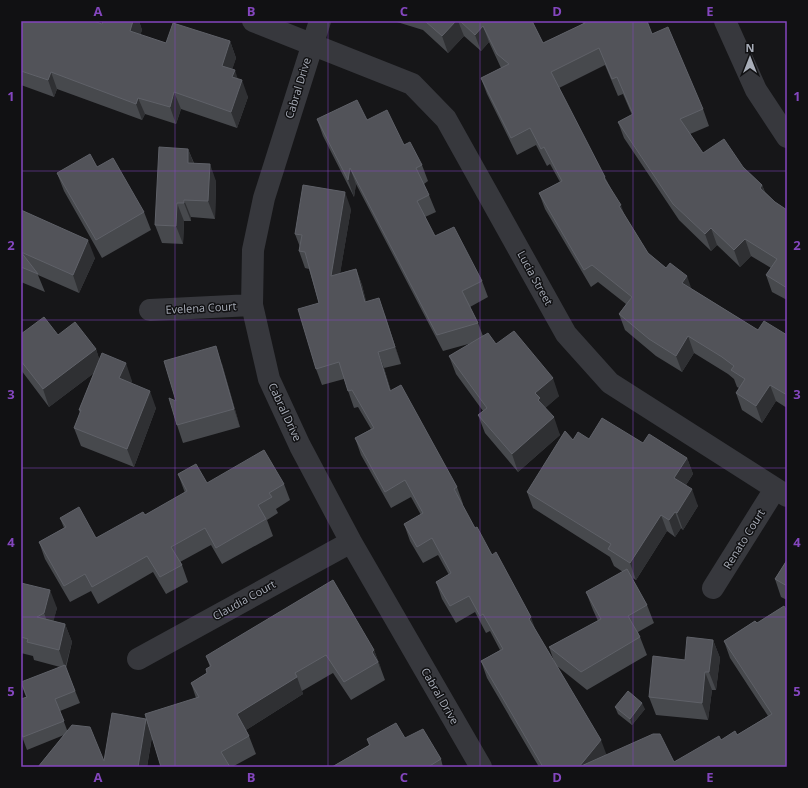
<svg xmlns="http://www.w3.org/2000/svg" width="808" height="788" viewBox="0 0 808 788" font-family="'Open Sans',sans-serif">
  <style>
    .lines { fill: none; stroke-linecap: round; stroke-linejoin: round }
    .minor { stroke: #37383d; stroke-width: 22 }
    .wall { fill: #47494d }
    .shaded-wall { fill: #2f3033 }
    .building { fill: #525359; stroke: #5f6168 }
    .grid { fill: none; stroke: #8446be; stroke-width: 1; stroke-opacity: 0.55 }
    .labels { text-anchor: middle; stroke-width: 3; stroke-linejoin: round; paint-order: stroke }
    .street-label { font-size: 11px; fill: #a8adb8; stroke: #111113 }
    .neatline { fill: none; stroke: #8446be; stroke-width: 1.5 }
    .grid-label { font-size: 13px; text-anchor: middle; font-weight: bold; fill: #8446be }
  </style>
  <rect width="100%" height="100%" fill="#161618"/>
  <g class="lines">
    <path class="minor" d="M 253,21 L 412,84 L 446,119 L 566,334 L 610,383 L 787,496
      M 320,21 L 264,198 L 253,250 L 252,305 L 269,379 L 300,446 L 351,542 L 481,767
      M 725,21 L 756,90 L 787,137
      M 150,310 L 252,305
      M 713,588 L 775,489
      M 138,659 L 351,542"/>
  </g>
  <path class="wall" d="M 21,21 L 102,24 L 103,21 L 139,21 L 142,30 L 140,35 L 166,43 L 230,41 L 236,58 L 232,69 L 248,97 L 237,128 L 181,109 L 176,124 L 145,114 L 142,120 L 57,89 L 54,97 L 21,85 Z
    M 397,21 L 532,21 L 543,43 L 583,24 L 582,21 L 641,21 L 652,34 L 703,109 L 709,126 L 690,134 L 703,153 L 743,167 L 762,185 L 765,192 L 775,202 L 787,210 L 787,300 L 772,292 L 766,275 L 771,268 L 751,256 L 740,267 L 717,245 L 711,251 L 679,220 L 624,138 L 618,122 L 632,115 L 623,94 L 618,96 L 605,65 L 559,88 L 625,216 L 648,253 L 692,289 L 758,330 L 787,335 L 787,408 L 776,401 L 762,423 L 742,410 L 736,393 L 739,388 L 737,387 L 734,379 L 728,374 L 694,353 L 682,372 L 656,356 L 625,330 L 619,314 L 626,304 L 598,282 L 591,287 L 545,209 L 539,193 L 560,182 L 550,164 L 547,166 L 536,145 L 517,155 L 487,94 L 481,78 L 501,68 L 489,42 L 481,51 L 464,36 L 448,53 L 423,30 L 397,22 Z
    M 317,119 L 367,120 L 404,145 L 422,165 L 428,181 L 424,184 L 429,195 L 436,212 L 425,217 L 435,236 L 482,281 L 488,297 L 470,307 L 478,323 L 483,336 L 496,344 L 559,396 L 545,408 L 560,435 L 518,472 L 485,433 L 478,415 L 483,411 L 456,374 L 449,356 L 472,343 L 443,351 L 356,184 L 354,197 L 323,136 Z
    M 188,149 L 194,163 L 216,181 L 215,219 L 191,217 L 191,221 L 184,221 L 183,244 L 162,243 L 155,225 Z
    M 97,167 L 144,212 L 151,230 L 102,258 L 64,191 L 57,173 Z
    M 351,209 L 340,273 L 356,269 L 362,285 L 366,302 L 385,315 L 401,364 L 384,368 L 391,391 L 457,487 L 463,504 L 462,505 L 475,528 L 492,555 L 555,664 L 549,647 L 598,621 L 593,610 L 586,592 L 623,572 L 614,566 L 610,557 L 533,508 L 527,492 L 573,440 L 589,439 L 643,443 L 687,458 L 693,474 L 686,485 L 698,506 L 683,530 L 681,528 L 675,537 L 667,531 L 636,580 L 631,577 L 647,605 L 654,623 L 638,632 L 640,637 L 647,655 L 587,690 L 557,666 L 606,755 L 674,762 L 721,740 L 737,735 L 768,716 L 730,658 L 724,641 L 755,621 L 787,767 L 539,767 L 487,678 L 481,661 L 500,650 L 490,631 L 486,633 L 475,612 L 456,623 L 442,599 L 436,582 L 449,575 L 438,555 L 423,563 L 410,541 L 404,524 L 421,515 L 411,497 L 391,508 L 361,455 L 355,438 L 371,429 L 358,407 L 354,408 L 344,379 L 322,385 L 316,369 L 319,303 L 309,269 L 305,268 L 299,251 L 300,247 L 295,234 Z
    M 21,210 L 95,258 L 79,293 L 38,275 L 45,292 L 21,282 Z
    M 21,334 L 58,335 L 96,349 L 99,359 L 132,381 L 131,383 L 156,408 L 134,467 L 81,446 L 74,428 L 80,413 L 79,410 L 94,373 L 49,407 L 21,370 Z
    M 222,364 L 240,427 L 183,443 L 177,425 L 176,401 Z
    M 178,474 L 207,483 L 284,484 L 290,500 L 276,509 L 278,513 L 267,520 L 273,536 L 222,564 L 211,545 L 180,562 L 182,565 L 188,582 L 166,594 L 153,572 L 98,604 L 91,591 L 70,602 L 45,559 L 39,542 L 64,528 L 60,518 L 96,538 L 145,515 L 185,493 Z
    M 787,560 L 787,600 L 781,597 L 775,579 Z
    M 21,583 L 57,608 L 53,621 L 65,624 L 72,642 L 66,668 L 80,703 L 60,711 L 67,730 L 104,761 L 146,719 L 196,698 L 191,683 L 207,673 L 206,669 L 210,667 L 206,656 L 374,650 L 385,680 L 351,700 L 333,673 L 302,691 L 303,694 L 246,730 L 249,736 L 256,754 L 232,767 L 161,767 L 152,737 L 147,767 L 38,767 L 64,735 L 27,750 L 21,734 L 21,699 L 26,697 L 21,683 L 60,667 L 34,660 L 33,656 L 21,653 Z
    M 713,640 L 720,658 L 716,690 L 712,690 L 708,720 L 656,715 L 649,697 L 685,660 Z
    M 615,707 L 645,709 L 632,725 L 618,714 Z
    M 405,738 L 441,759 L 443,767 L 332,767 L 369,745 L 367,739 Z"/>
  <path class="shaded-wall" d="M 133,21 L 139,21 L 142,30 L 136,48 L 130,31 Z
    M 456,21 L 458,21 L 464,36 L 448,53 L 442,36 Z
    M 483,26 L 489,42 L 481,51 L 475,35 Z
    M 230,41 L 236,58 L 228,83 L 222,66 Z
    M 235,70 L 240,86 L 242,80 L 248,97 L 237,128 L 231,112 L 232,77 Z
    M 51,72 L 57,89 L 54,97 L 48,80 Z
    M 174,92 L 181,109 L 176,124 L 170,107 Z
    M 138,98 L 145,114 L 142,120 L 136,104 Z
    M 188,149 L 195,167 L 188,163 Z
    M 210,164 L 216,181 L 215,219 L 208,201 Z
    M 350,168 L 356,184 L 354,197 L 348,180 Z
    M 762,185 L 768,202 L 760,188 Z
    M 345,192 L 351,209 L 337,292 L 331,276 Z
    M 184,200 L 191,217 L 191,221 L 184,203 Z
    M 177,203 L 184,221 L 183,244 L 176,226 Z
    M 621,205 L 627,222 L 619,206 Z
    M 711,228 L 717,245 L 711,251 L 705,234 Z
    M 745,239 L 751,256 L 740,267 L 734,250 Z
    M 88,240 L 95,258 L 79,293 L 73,275 Z
    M 356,269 L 362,285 L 371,319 L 365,302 Z
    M 687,276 L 693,293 L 682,283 Z
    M 379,298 L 385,315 L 401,364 L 395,347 Z
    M 688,336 L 694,353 L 682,372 L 676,356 Z
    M 216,346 L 222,364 L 240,427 L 234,409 Z
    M 96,349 L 102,367 L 49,407 L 43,389 Z
    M 378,352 L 384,368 L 396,408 L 390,391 Z
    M 126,363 L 132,381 L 126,396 L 119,378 Z
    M 553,378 L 559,396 L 542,411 L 535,393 Z
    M 770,385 L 776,401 L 762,423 L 756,406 Z
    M 150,391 L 156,408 L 134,467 L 127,449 Z
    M 554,417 L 560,435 L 518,472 L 512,454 Z
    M 687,458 L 693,474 L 680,494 L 674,478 Z
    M 692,489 L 698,506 L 683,530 L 677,513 Z
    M 675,512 L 681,528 L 675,537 L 669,520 Z
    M 661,515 L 667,531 L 636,580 L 630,563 Z
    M 50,590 L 57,608 L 51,631 L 44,613 Z
    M 531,617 L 537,634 L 529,619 Z
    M 65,624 L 72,642 L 65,668 L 59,650 Z
    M 713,640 L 720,658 L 716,690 L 709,672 Z
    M 374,650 L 381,668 L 380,668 L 378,662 L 372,652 Z
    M 705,672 L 712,690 L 708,720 L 702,703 Z
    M 297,677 L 303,694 L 243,732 L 237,714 Z
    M 642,703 L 645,709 L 632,725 L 630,719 Z
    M 146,719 L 152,736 L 147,767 L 138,767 Z
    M 601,740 L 607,756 L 579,767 Z"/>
  <path class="building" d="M 21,21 L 94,21 L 102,24 L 103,21 L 133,21 L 130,31 L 166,43 L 173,23 L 230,41 L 222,66 L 235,70 L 232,77 L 242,80 L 231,112 L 174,92 L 170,107 L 138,98 L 136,104 L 51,72 L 48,80 L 21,71 Z
    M 425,21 L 456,21 L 442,36 Z
    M 460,21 L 532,21 L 543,43 L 585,23 L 584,21 L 641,21 L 641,22 L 647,21 L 652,34 L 668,27 L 703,109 L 680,119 L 703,153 L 724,139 L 743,167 L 762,185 L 760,188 L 775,202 L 787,210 L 787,288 L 766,275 L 777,259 L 745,239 L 734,250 L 711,228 L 705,234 L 673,204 L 618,122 L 633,114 L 617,77 L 612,79 L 599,48 L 551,72 L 605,177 L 604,178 L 621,205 L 619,206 L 648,253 L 666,268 L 670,263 L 687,276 L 682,283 L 758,330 L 764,321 L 787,335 L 787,395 L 770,385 L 756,406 L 736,393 L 745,379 L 731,370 L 734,366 L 722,357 L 688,336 L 676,356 L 649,339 L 619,314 L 632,297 L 592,265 L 584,270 L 539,193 L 562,181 L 544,147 L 541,149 L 530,128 L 511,138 L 481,78 L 509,64 L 497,54 L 483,26 L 475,35 Z
    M 357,100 L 367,120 L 387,110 L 404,145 L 410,142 L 422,165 L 416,168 L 429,195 L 417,201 L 435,236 L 454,227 L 482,281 L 462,291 L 478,323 L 437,335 L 350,168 L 348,180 L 317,119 Z
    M 159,147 L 188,149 L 188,163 L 210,164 L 208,201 L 184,200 L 184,203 L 177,203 L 176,226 L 155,225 Z
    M 90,154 L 97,167 L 113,158 L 144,212 L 96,240 L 57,173 Z
    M 303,185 L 345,192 L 331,276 L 356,269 L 365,302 L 379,298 L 395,347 L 378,352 L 390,391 L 401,385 L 457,487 L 454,489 L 475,528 L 477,527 L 492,555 L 496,552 L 531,617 L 529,619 L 601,740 L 579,767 L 543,767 L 481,661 L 503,649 L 483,614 L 480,616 L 469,596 L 450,606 L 436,582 L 451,573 L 432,538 L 417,547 L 404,524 L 423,513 L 405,480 L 385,492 L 355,438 L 374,428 L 352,390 L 348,391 L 339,362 L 316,369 L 298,309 L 319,303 L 305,252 L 299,251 L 302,235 L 295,234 Z
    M 21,210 L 88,240 L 73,275 L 21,252 L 38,274 L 21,267 Z
    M 44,317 L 58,335 L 75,322 L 96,349 L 43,389 L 21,361 L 21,334 Z
    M 514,331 L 553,378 L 535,393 L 540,398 L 538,400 L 554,417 L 512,454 L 478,415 L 487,408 L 449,356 L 488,333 L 496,344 Z
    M 216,346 L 234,409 L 177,425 L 169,398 L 176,401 L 164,361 Z
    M 102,353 L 126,363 L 119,378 L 150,391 L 127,449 L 74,428 L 81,410 L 79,410 Z
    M 602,418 L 643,443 L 649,434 L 687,458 L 674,478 L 692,489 L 677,513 L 675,512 L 669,520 L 661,515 L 630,563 L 608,549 L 611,544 L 527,492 L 565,431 L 573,440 L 578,432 L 589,439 Z
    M 264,450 L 284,484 L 269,493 L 272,497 L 258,505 L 266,519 L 216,548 L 205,528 L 171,547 L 182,565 L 160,577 L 147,556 L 92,587 L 85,574 L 64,586 L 39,542 L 66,527 L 60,518 L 79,507 L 96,538 L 143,512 L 145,515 L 187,491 L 178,474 L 196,464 L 207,483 Z
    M 787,560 L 787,586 L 775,579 Z
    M 627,569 L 647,605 L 628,616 L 640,637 L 581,672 L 549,647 L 601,619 L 586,592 Z
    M 333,580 L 374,650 L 372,652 L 378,662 L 344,682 L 326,655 L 295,673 L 297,677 L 237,714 L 249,736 L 221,752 L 230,767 L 161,767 L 145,714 L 199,697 L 191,683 L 207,673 L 206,669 L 211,666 L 206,656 Z
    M 21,583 L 50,590 L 44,613 L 37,617 L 65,624 L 59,650 L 27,642 L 28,639 L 21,637 Z
    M 784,606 L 787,611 L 787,767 L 579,767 L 653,734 L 660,734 L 674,762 L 719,736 L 721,740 L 735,731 L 737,735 L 772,714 L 724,641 L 755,621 L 757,623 Z
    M 687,637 L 713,640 L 709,672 L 705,672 L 702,703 L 649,697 L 653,656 L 685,660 Z
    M 65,665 L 75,691 L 55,699 L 64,721 L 23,737 L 21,732 L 21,699 L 27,697 L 21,682 Z
    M 628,691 L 642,703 L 630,719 L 615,707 Z
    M 112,713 L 146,719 L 138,767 L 38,767 L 72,725 L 90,727 L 104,761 Z
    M 396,723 L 405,738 L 423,729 L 441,759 L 428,767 L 332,767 L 370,745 L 367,739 Z"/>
  <path class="grid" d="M 175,21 L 175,767M 328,21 L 328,767M 480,21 L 480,767M 633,21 L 633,767M 21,171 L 787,171M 21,320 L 787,320M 21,468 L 787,468M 21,617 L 787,617"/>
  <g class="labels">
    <g class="street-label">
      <text transform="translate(298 88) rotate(-73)" y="4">Cabral Drive</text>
      <text transform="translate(535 278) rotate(61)" y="4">Lucia Street</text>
      <text transform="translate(201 308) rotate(-3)" y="4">Evelena Court</text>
      <text transform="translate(285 412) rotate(65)" y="4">Cabral Drive</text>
      <text transform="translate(744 539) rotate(-58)" y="4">Renato Court</text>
      <text transform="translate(244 600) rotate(-29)" y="4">Claudia Court</text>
      <text transform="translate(440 696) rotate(60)" y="4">Cabral Drive</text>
    </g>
  </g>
  <rect width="808" height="788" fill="none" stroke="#111113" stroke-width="44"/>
  <g transform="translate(750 58)" stroke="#111113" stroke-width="3" paint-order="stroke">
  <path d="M0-3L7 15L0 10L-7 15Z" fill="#a8adb8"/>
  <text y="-6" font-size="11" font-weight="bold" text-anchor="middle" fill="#a8adb8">N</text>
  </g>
  <rect x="22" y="22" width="764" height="744" class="neatline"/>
  <g class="grid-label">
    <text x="98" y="16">A</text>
    <text x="251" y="16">B</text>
    <text x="404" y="16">C</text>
    <text x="557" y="16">D</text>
    <text x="710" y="16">E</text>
    <text x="11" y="101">1</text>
    <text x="797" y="101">1</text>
    <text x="11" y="250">2</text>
    <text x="797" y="250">2</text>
    <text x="11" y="399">3</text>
    <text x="797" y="399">3</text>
    <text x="11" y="547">4</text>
    <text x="797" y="547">4</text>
    <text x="11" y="696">5</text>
    <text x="797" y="696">5</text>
    <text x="98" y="782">A</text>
    <text x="251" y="782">B</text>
    <text x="404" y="782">C</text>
    <text x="557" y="782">D</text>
    <text x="710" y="782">E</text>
  </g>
</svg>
